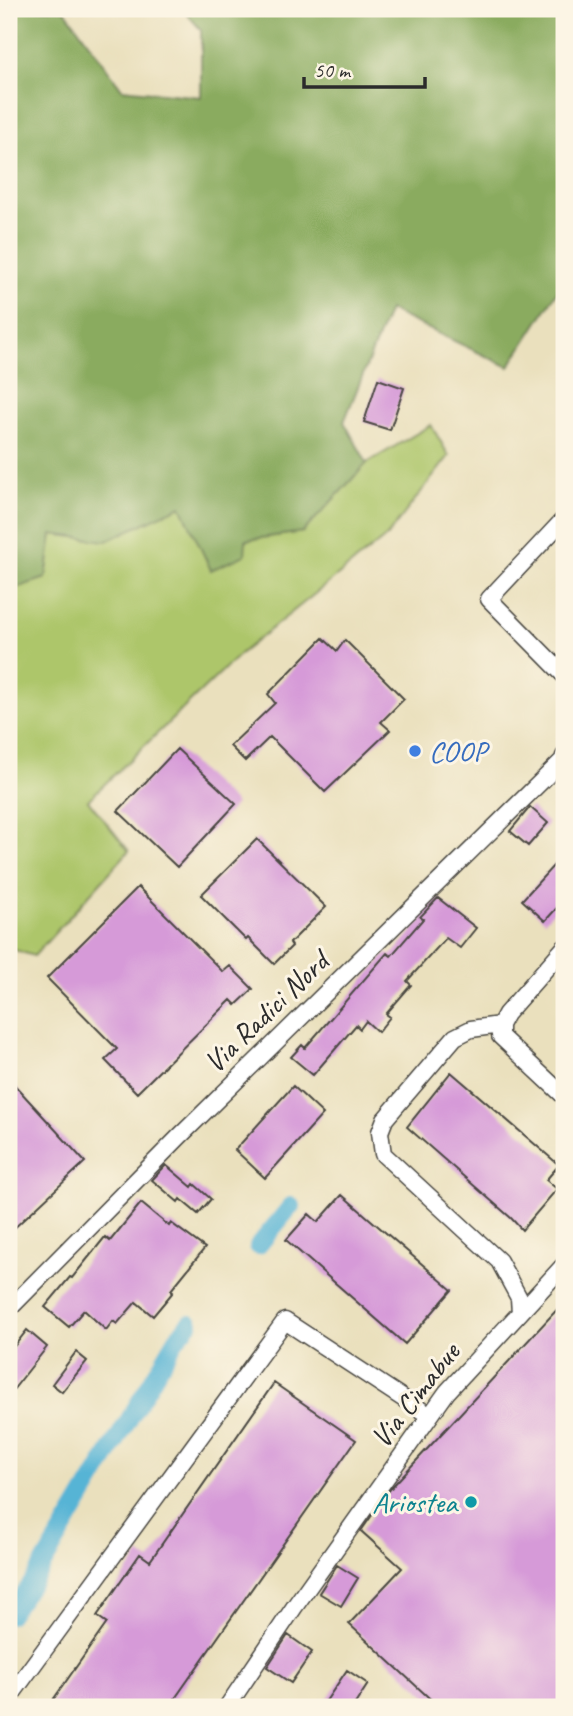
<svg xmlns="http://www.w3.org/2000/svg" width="573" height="1716" viewBox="0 0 573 1716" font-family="Caveat,sans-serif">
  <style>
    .green { fill: #adc66b; stroke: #6c784b; stroke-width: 2 }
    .forest { fill: #8aab5f; stroke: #5a6b45; stroke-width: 2 }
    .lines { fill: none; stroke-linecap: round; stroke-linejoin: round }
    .canal { stroke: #57b4d5; stroke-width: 18 }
    .building { fill: #d69ad8 }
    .minor-casing { stroke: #484641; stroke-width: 19 }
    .minor { stroke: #fff; stroke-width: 16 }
    .shop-dot { fill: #3f7fe0; stroke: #fcf5e5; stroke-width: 2.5 }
    .culture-dot { fill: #0f9aa8; stroke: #fcf5e5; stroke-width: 2.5 }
    .labels { text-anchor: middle; stroke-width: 6; stroke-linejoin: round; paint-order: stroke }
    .shop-label { font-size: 30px; fill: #366cbe; stroke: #fcf5e5; text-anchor: start }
    .street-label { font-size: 30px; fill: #2b2b2b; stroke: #fcf5e5 }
    .culture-label { font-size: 30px; fill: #0d838f; stroke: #fcf5e5; text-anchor: end }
  </style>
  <rect width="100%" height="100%" fill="#fcf5e5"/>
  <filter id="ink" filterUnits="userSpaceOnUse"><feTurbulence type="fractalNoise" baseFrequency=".0143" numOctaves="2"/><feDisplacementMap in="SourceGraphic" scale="14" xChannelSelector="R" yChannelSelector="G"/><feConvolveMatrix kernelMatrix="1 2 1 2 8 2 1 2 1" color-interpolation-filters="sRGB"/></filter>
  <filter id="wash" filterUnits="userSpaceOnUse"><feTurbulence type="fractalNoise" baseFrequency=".00686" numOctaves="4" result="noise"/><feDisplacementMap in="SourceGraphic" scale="28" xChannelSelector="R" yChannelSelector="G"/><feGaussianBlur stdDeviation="1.57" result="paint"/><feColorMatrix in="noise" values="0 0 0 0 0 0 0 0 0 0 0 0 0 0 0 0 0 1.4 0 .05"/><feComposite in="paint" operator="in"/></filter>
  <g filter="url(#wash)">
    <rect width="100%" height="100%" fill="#eae0bd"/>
    <path class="green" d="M 431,425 L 449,456 L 387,536 L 241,653 L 88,800 L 129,851 L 34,956 L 9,948 L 9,590 L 46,578 L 52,534 L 106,541 L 181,505 L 211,570 L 246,540 L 303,532 L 367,463 Z"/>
    <path class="forest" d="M 9,9 L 64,9 L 122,89 L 201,97 L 201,30 L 183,9 L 564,9 L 564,281 L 509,367 L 389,310 L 344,422 L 367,463 L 303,532 L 246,540 L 245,555 L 211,570 L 181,506 L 106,541 L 52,534 L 46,578 L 9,590 Z"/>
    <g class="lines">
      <path class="canal" d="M 258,1246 L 291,1206
        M 9,1615 L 34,1580 L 177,1338 L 190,1323"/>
    </g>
    <g id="blocks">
      <path class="building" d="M 378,379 L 404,388 L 390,430 L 364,422 Z
        M 323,638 L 337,651 L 345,640 L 404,699 L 381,722 L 390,730 L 325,792 L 270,737 L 245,761 L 230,746 L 275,703 L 268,694 Z
        M 177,749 L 236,804 L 177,867 L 118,811 Z
        M 530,807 L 548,823 L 528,846 L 510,831 Z
        M 257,839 L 326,907 L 290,943 L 292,946 L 274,964 L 248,938 L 246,940 L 201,895 Z
        M 564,854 L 564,900 L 545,921 L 522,900 Z
        M 138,887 L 223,972 L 230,966 L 253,989 L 236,1005 L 231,1000 L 137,1093 L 105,1060 L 117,1049 L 47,978 Z
        M 438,898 L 476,928 L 460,948 L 446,938 L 407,981 L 411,985 L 386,1014 L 390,1017 L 378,1032 L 366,1021 L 360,1029 L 356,1025 L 313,1075 L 291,1057 L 302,1045 L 305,1048 L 387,953 L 391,956 L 423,919 L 420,917 Z
        M 451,1072 L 559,1165 L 546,1180 L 557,1189 L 522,1230 L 511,1218 L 407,1127 Z
        M 9,1079 L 85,1162 L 9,1233 Z
        M 293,1086 L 323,1114 L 265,1178 L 235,1150 Z
        M 166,1165 L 192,1187 L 194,1184 L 211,1199 L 198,1214 L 180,1199 L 178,1202 L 152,1180 Z
        M 342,1195 L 452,1290 L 405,1344 L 286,1240 L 309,1214 L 318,1222 Z
        M 141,1203 L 169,1226 L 171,1223 L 205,1248 L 171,1290 L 173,1292 L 153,1316 L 136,1302 L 117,1324 L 113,1321 L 106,1330 L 84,1310 L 69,1327 L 45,1307 L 70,1277 L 72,1278 L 105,1237 L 110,1241 Z
        M 564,1302 L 564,1707 L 439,1707 L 349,1624 L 402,1568 L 361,1531 L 391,1488 Z
        M 27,1330 L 47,1347 L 9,1395 L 9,1353 Z
        M 76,1352 L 87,1361 L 62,1392 L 52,1384 Z
        M 274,1383 L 356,1440 L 169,1707 L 48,1707 L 107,1623 L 97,1616 L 140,1554 L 150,1561 Z
        M 337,1565 L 358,1578 L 341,1606 L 319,1593 Z
        M 288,1635 L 312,1652 L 291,1683 L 267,1667 Z
        M 347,1670 L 368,1684 L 353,1707 L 335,1707 L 326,1701 Z"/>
    </g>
  </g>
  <g filter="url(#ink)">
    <use href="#blocks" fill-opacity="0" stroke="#484641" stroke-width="2"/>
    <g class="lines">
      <defs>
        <path id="minor" d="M 564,519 L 489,599 L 564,675
          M 564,948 L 506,1014 L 500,1025 L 500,1036 L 564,1096
          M 500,1025 L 471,1029 L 455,1037 L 385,1119 L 380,1132 L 383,1154 L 499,1261 L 519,1298 L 520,1313
          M 9,1309 L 180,1136 L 563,760 L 564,756
          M 9,1698 L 285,1321 L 430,1416
          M 227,1707 L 295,1606 L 447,1392 L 564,1265"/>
      </defs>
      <use href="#minor" class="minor-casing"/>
      <use href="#minor" class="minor"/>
    </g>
  </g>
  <circle class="shop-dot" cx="415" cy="751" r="7"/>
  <circle class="culture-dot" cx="471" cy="1502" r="7"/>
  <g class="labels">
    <g class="shop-label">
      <text x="429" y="761">COOP</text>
    </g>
    <g class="street-label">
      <text transform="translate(266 1012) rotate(-44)" y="10">Via Radici Nord</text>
      <text transform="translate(415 1395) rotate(-52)" y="10">Via Cimabue</text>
    </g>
    <g class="culture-label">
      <text x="457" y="1512">Ariostea</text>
    </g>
  </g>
  <rect width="573" height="1716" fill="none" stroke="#fcf5e5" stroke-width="35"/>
  <path d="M304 77v10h121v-10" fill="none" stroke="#2b2b2b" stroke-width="3.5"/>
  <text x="314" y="77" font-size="21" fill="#2b2b2b" stroke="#fcf5e5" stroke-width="5" paint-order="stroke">50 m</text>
</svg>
